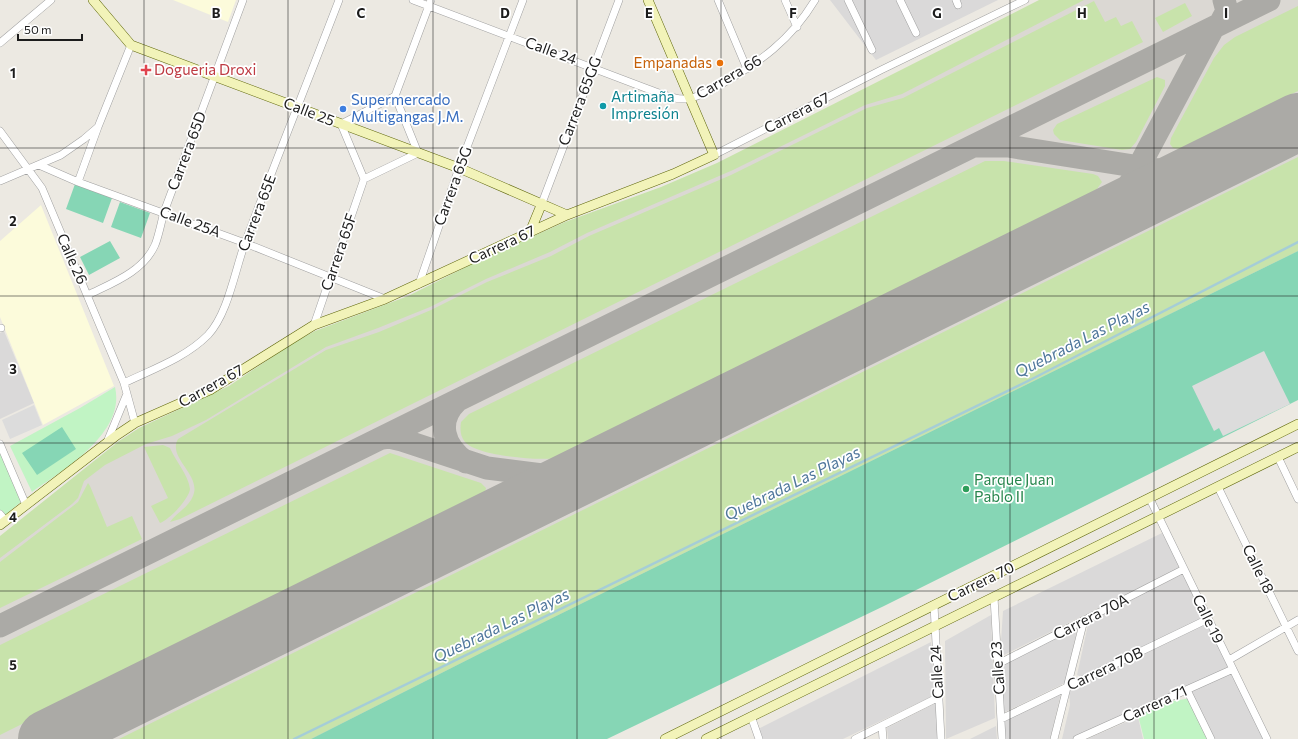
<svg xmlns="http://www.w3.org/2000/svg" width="1298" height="739" viewBox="0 0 1298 739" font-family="Commissioner,sans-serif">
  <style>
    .residential { fill: #dad9d9 }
    .education { fill: #fcfbdb }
    .airport { fill: #dbd8d3 }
    .grass { fill: #c8e3ab }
    .park { fill: #c1f4c4 }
    .pitch { fill: #86d6b5 }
    .parking { fill: #dcdcdc }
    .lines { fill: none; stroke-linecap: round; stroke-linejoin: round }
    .stream { stroke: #a5cdd7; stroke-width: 2.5 }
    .taxiway { stroke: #abaaa6; stroke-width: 23 }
    .runway { stroke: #abaaa6; stroke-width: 58 }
    .street-casing { stroke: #a0a0a0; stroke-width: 8 }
    .secondary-casing { stroke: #60680d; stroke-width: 10 }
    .street { stroke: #fff; stroke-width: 7 }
    .secondary { stroke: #f2f3b9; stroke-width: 9 }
    .grid { fill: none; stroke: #1c1c1c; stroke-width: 1; stroke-opacity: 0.55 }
    .food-dot { fill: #e8710a; stroke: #fff; stroke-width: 1.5 }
    .health-dot { fill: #e0444e; stroke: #fff; stroke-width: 1.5 }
    .culture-dot { fill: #0f9aa8; stroke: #fff; stroke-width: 1.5 }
    .shop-dot { fill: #3f7fe0; stroke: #fff; stroke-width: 1.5 }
    .leisure-dot { fill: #2e9e5b; stroke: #fff; stroke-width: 1.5 }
    .labels { text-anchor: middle; stroke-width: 3.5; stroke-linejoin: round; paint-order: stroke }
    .street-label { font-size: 15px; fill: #1c1c1c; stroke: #fff }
    .food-label { font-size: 15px; fill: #c56008; stroke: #fff; text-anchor: end }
    .health-label { font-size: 15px; fill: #be3a42; stroke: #fff; text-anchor: start }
    .culture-label { font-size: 15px; fill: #0d838f; stroke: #fff; text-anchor: start }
    .shop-label { font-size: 15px; fill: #366cbe; stroke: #fff; text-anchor: start }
    .leisure-label { font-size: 15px; fill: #27864d; stroke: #fff; text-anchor: start }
    .water-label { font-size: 16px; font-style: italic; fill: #4e769b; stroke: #fff }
    .grid-label { font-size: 13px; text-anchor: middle; font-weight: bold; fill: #1c1c1c; stroke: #fff; stroke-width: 3.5; stroke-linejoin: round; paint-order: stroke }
  </style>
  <rect width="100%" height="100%" fill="#ece9e2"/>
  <path class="residential" d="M 830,0 L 998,0 L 876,60 Z
    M 4,331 L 34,403 L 0,419 L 0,333 Z
    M 1162,533 L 1181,567 L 1000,657 L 1003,611 Z
    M 1183,574 L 1204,618 L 1082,677 L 1077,675 L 1089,620 Z
    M 991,615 L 995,718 L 946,739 L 945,641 Z
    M 1208,623 L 1229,667 L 1076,739 L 1062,739 L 1070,705 L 1069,690 Z
    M 1078,626 L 1065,683 L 1003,713 L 1001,665 Z
    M 931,642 L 935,695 L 843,739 L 763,739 L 758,729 Z
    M 1232,673 L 1265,739 L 1214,739 L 1191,691 Z
    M 1061,693 L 1050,739 L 1005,739 L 1004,721 Z
    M 936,703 L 938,739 L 888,739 L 887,728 Z
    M 1138,717 L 1143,739 L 1087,739 Z
    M 996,726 L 997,739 L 970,739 Z"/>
  <path class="education" d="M 173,0 L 236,0 L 228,22 Z
    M 41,205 L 114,386 L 43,425 L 0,317 L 0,241 Z"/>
  <path class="airport" d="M 1060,0 L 1298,0 L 1298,251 L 311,739 L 0,739 L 0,544 L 115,452 L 296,349 L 720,168 Z"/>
  <path class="grass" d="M 1039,0 L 1084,0 L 902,94 L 865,105 L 733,170 L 587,233 L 550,252 L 486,279 L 430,307 L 378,328 L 326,347 L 206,420 L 172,436 L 146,444 L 105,465 L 84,481 L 78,498 L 72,504 L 0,558 L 0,536 L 119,441 L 139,428 L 229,386 L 293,343 L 315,331 L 408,296 L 480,260 L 565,222 L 661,187 L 717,163 Z
    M 1094,1 L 1105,22 L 1116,17 L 1121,26 L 1132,21 L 1143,42 L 180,519 L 170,522 C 176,513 189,507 193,496 C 202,475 167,458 178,439 L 326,350 L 379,332 L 431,310 L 487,282 L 551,256 L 589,236 L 731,175 L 867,108 L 903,98 Z
    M 1185,3 L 1192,16 L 1163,32 L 1155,18 Z
    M 1298,6 L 1298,91 L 1180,149 L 1173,148 L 1170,144 L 1171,138 L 1214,58 L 1224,45 L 1235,37 Z
    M 1157,77 L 1165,80 L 1165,86 L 1136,142 L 1130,149 L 1122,150 L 1060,140 L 1054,134 L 1053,130 L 1057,124 Z
    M 1298,157 L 1298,251 L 483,652 L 311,739 L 119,739 Z
    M 985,161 L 1004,161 L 1093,174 L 1098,176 L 1102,182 L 1097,189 L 1089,194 L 556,458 C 539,461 477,456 465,442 C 460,436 460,429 461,422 L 469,414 Z
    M 163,445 L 170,448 C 176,462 188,474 190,489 C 189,499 169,520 160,523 L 151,506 L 168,498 L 144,447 Z
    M 390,453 L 481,483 L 486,488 L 485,492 L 481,495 L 0,735 L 0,645 Z
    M 88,483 L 90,486 L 107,527 L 132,516 L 142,539 L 0,608 L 0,562 L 73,506 L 78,502 Z"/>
  <path class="park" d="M 115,387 C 126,433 63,470 32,492 L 10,446 L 80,408 Z
    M 0,449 L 22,501 L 4,516 L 0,511 Z
    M 1191,698 L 1211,739 L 1144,739 L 1138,715 L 1162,703 Z"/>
  <path class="pitch" d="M 75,184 L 112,198 L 103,223 L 66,209 Z
    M 120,202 L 150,213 L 141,238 L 111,227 Z
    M 110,241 L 120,258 L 89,275 L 80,257 Z
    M 1298,251 L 1298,400 L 884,606 L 607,739 L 311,739 L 483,652 Z
    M 62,427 L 76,449 L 37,475 L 22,453 Z"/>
  <path class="parking" d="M 1264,351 L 1290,404 L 1223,436 L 1219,428 L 1214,431 L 1192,386 Z
    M 34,405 L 42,425 L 10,439 L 2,420 Z"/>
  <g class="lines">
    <path class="stream" d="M 294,739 L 1032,379 L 1298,242"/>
    <path class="taxiway" d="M 1220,24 L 1227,11 L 1224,0
      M 978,146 L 1008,146 L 1178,173 L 1196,173
      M 1105,217 L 1119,204 L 1213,28
      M 457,401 C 436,421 443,446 466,462
      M 382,438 L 389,437 L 402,440 L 487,468 L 574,479
      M 0,626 L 1269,0"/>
    <path class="runway" d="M 47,739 L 1298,122"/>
    <defs>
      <path id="street" d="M 413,0 L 648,89 C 660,93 674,100 686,99 C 698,98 710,90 720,85 C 760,62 791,40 815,0
        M 718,0 L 747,69
        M 785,0 L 797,27
        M 848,0 L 872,50
        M 900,0 L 916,33
        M 956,0 L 958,5
        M 0,43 L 51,0
        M 0,131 L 42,188 L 124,383 L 135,423
        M 714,155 L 881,70 L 1025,0
        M 39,165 L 78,182 L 245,243 L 385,299
        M 364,179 L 418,153 L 395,96
        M 0,181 L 61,155 L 84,139 L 98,127 L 131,45
        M 78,182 L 98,127
        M 542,203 L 619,0
        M 419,284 L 459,168 L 523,0
        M 88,295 C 112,283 143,272 155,245 C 159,235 161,223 164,212 L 243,0
        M 314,325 L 364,179 L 341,124 L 395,96 L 431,0
        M 0,328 L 1,328
        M 124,383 C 153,369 185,358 208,335 C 228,314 235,270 245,243 C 275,162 308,81 339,0
        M 107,442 L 126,396
        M 0,444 L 26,505
        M 1278,457 L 1298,499
        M 1218,487 L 1298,651
        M 1150,499 L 1267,739
        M 0,514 L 6,521
        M 994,597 L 1002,739
        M 934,605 L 941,739
        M 1229,660 L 1298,620
        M 998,664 L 1184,569
        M 1187,690 L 1211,739
        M 751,716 L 759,739
        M 1001,719 L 1208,619
        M 882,726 L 883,739
        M 855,739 L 939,697
        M 1054,739 L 1084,620
        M 1077,739 L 1233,669"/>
      <path id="secondary" d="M 93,0 L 131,45 L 459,168 L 567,215
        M 530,232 L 542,203
        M 0,525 L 117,435 L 135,423 L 210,390 L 314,325 L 385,299 L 567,215 L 673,174 L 714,155 L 648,0
        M 665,739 L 1298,424
        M 706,739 L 1298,447"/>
    </defs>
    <use href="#street" class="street-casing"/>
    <use href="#secondary" class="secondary-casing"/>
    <use href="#street" class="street"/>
    <use href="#secondary" class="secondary"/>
  </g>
  <path class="grid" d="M 144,0 L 144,739M 288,0 L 288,739M 433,0 L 433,739M 577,0 L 577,739M 721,0 L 721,739M 865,0 L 865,739M 1010,0 L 1010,739M 1154,0 L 1154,739M 0,148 L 1298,148M 0,296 L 1298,296M 0,443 L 1298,443M 0,591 L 1298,591"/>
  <circle class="food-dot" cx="720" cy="63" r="4"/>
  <path class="health-dot" d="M144 64h4v4h4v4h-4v4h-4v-4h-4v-4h4z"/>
  <circle class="culture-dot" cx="603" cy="106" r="4"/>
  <circle class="shop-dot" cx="343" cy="109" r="4"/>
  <circle class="leisure-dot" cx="966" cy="489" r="4"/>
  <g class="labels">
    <g class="street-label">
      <text transform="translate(551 51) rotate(20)" y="5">Calle 24</text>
      <text transform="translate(729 77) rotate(-30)" y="5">Carrera 66</text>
      <text transform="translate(580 101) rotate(-69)" y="5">Carrera 65GG</text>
      <text transform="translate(309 112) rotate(21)" y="5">Calle 25</text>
      <text transform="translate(797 113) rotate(-27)" y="5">Carrera 67</text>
      <text transform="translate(187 151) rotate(-69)" y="5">Carrera 65D</text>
      <text transform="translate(453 186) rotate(-70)" y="5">Carrera 65G</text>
      <text transform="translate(257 213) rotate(-69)" y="5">Carrera 65E</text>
      <text transform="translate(190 222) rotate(20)" y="5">Calle 25A</text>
      <text transform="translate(502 245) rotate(-25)" y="5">Carrera 67</text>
      <text transform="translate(339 252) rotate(-71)" y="5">Carrera 65F</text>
      <text transform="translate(72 259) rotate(66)" y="5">Calle 26</text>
      <text transform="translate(211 386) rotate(-29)" y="5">Carrera 67</text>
      <text transform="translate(1258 569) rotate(64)" y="5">Calle 18</text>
      <text transform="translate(981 582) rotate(-26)" y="5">Carrera 70</text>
      <text transform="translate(1091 617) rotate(-27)" y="5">Carrera 70A</text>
      <text transform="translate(1208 619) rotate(64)" y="5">Calle 19</text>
      <text transform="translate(998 668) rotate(-94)" y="5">Calle 23</text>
      <text transform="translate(1105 669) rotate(-25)" y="5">Carrera 70B</text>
      <text transform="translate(937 672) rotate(-93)" y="5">Calle 24</text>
      <text transform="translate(1155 704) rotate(-24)" y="5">Carrera 71</text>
    </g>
    <g class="food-label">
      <text x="712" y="68">Empanadas</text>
    </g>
    <g class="health-label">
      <text x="154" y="75">Dogueria Droxi</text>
    </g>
    <g class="culture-label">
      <text x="611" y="102">Artimaña<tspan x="611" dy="17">Impresión</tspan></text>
    </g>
    <g class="shop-label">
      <text x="351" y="105">Supermercado<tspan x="351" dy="17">Multigangas J.M.</tspan></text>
    </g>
    <g class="leisure-label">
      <text x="974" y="485">Parque Juan<tspan x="974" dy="17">Pablo II</tspan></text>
    </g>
    <g class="water-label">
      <text transform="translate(1082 339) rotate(-27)" y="6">Quebrada Las Playas</text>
      <text transform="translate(792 483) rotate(-26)" y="6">Quebrada Las Playas</text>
      <text transform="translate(501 625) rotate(-26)" y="6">Quebrada Las Playas</text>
    </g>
  </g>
  <g class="grid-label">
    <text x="216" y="18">B</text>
    <text x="361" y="18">C</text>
    <text x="505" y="18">D</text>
    <text x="649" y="18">E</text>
    <text x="793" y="18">F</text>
    <text x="937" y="18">G</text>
    <text x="1082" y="18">H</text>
    <text x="1226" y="18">I</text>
    <text x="13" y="78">1</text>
    <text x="13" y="226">2</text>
    <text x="13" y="374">3</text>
    <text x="13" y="522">4</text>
    <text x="13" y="670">5</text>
  </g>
  <path d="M18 34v6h64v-6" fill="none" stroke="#1c1c1c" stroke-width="2"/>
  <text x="24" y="34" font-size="12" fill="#1c1c1c" stroke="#ffffff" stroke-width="3" paint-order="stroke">50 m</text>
</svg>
